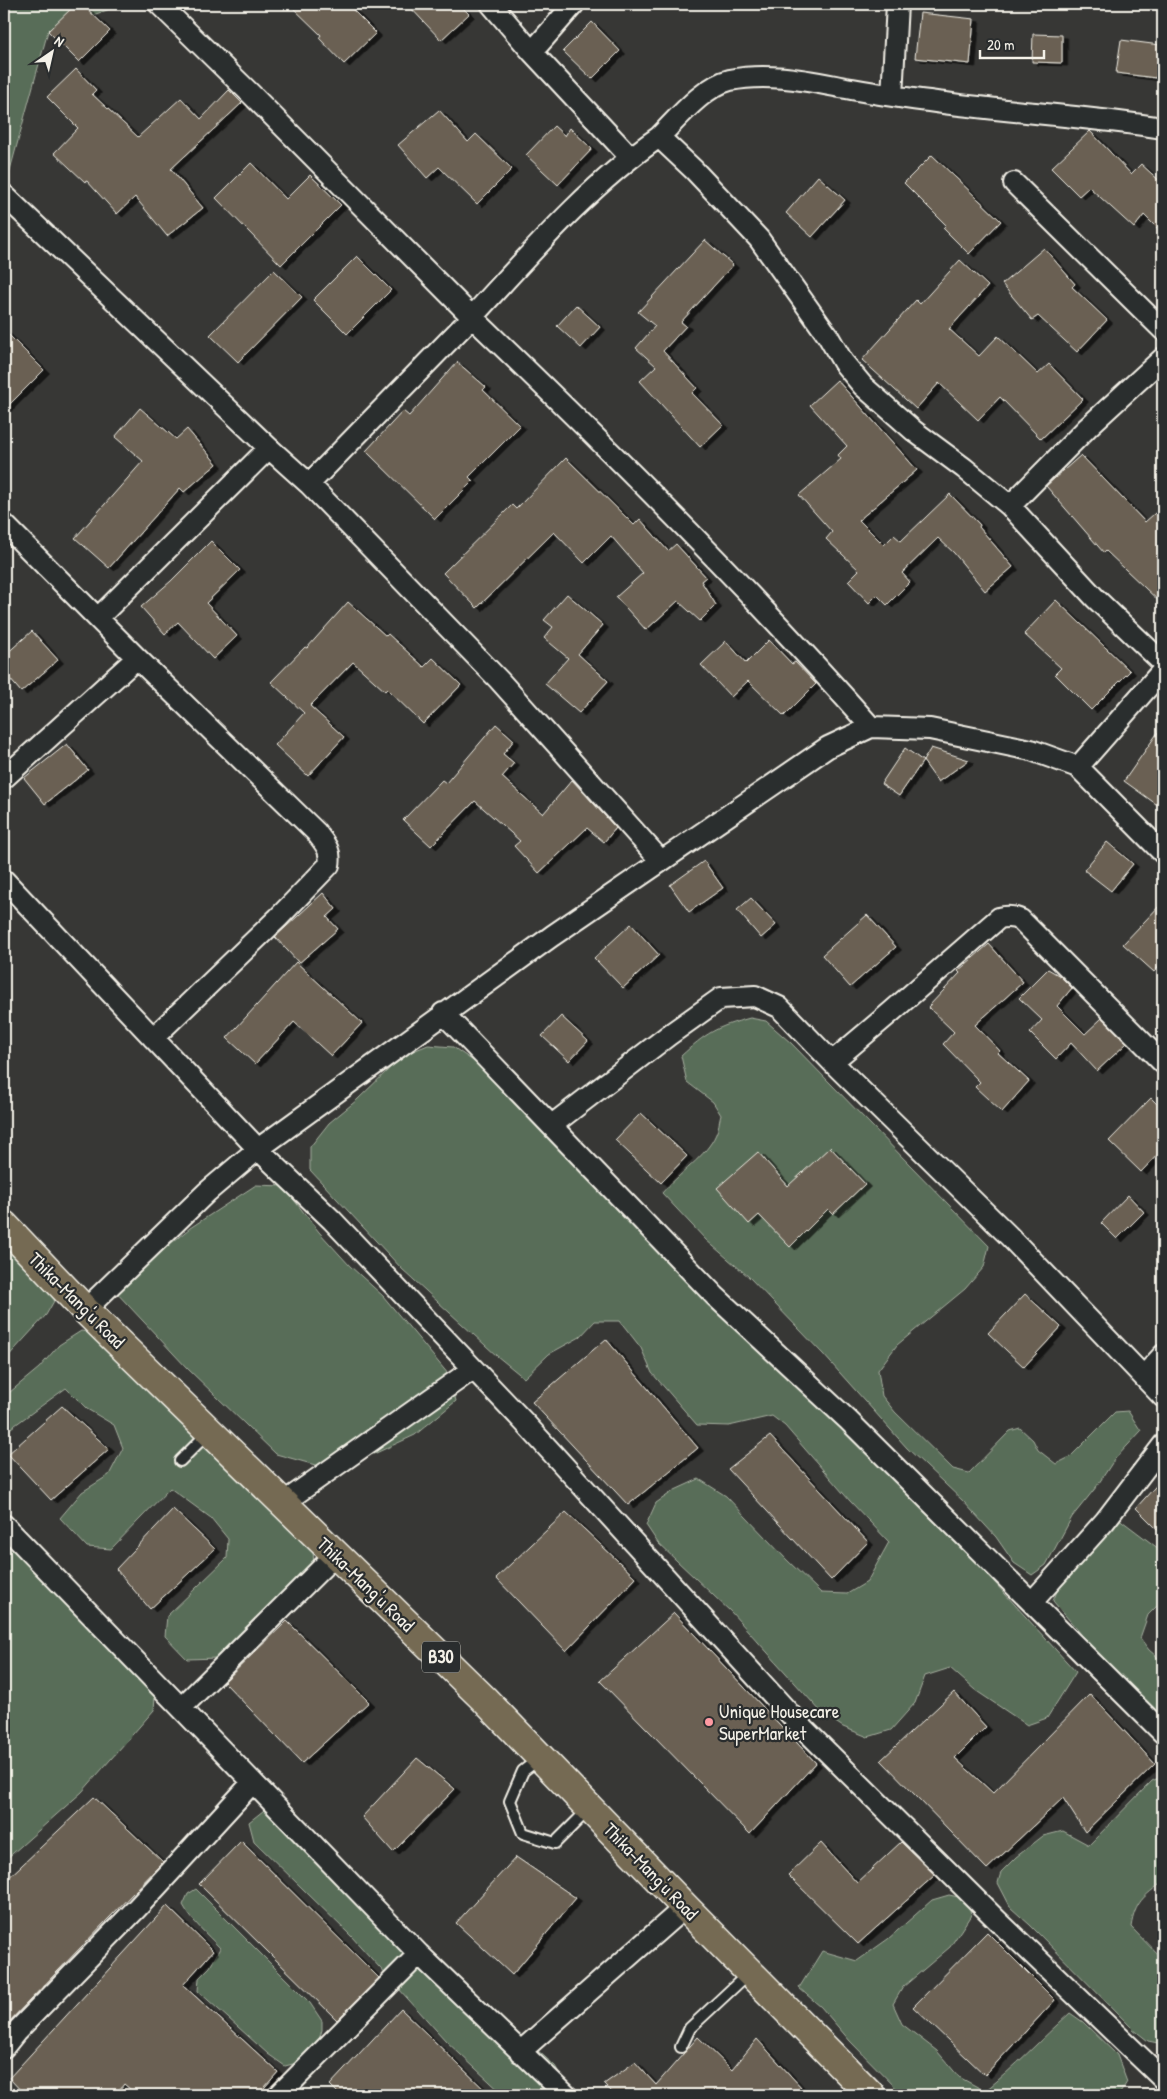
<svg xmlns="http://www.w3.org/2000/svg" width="1167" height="2099" viewBox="0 0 1167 2099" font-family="'Patrick Hand',sans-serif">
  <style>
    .green { fill: #596d58; stroke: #a6afa0 }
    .building { fill: #6a6152; stroke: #f4f1e8; filter: url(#shadow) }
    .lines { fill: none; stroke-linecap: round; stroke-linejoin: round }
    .service-casing { stroke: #f4f1e8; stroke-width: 14 }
    .minor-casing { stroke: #f4f1e8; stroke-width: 24 }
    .trunk-casing { stroke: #f4f1e8; stroke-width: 31 }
    .service { stroke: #2a2d2e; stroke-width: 10 }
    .minor { stroke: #2a2d2e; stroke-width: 20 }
    .trunk { stroke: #756b52; stroke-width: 28 }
    .poi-dot { fill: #ff9aa2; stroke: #2a2d2e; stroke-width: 2 }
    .labels { text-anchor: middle; stroke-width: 4.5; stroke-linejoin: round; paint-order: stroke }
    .shield { fill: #2a2d2e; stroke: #b7b6b0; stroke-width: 1 }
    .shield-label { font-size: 18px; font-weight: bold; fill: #f4f1e8 }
    .street-label { font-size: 19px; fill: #f4f1e8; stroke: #2a2d2e }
    .poi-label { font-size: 19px; fill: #f4f1e8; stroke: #2a2d2e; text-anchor: start }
  </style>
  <defs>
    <filter id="shadow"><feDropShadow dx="5.5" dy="3" stdDeviation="0" flood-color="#0009"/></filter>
  </defs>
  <rect width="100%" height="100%" fill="#373735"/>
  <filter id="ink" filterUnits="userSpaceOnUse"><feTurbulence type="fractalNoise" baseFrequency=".02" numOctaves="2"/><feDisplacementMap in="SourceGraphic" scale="10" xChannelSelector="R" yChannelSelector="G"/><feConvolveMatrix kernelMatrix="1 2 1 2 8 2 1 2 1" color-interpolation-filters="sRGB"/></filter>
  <g filter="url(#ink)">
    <path class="green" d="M 4,4 L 124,4 L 48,31 L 4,192 Z
      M 750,1018 L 766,1021 L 791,1043 L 989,1246 L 984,1267 L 965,1289 L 897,1345 L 878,1370 L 882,1396 L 895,1412 L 953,1469 L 969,1473 L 1010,1431 L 1020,1428 L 1033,1440 L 1038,1450 L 1056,1464 L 1070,1457 L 1115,1412 L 1128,1411 L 1141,1431 L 1114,1460 L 1097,1486 L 1072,1517 L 1046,1565 L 1032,1575 L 1014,1563 L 996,1537 L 963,1501 L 907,1448 L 823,1354 L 749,1277 L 706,1240 L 662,1193 C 678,1174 707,1156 716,1134 C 719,1128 719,1121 721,1115 L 713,1102 L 687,1082 L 681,1056 C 706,1033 716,1027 750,1018 Z
      M 428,1045 L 453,1047 L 486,1070 L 813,1383 L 1076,1672 L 1047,1718 L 1027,1725 L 975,1690 L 950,1668 L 925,1676 L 915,1703 L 891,1730 L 868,1737 L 843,1727 L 822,1713 L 731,1612 L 658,1543 L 646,1525 L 656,1503 L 675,1490 L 699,1479 L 726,1496 L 786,1559 L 821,1593 L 847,1594 L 867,1582 L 889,1542 L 850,1501 L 785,1426 L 772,1416 L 729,1426 L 697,1425 L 652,1373 L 641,1348 L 620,1321 L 595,1321 L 580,1337 L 549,1354 L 524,1378 L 497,1356 L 402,1269 L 310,1170 L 310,1147 L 329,1123 L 357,1100 L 391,1067 L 411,1052 Z
      M 256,1185 L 283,1186 L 319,1232 L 350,1266 L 383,1296 L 449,1375 L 456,1401 L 415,1435 L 376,1453 L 345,1464 L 326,1468 L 276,1454 L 187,1368 L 114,1290 L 190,1228 Z
      M 4,1229 L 58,1294 L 46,1315 L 4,1361 Z
      M 81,1331 L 100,1334 L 313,1548 L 314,1570 L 218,1658 L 187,1659 L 165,1636 L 167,1616 L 227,1558 L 228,1539 L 211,1518 L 170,1488 L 111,1549 L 87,1547 L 60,1518 L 82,1492 L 109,1475 L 123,1448 L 114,1425 L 87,1409 L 66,1388 L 4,1433 L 4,1397 L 39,1368 L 59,1345 Z
      M 1114,1515 L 1163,1552 L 1163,1600 L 1148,1615 L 1140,1638 L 1149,1650 L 1163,1662 L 1163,1724 L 1127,1688 L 1053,1601 L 1060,1584 L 1079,1565 L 1093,1542 Z
      M 24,1538 L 156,1682 L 154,1710 L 82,1792 L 4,1861 L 4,1551 Z
      M 1163,1776 L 1163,1882 C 1144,1896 1135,1902 1131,1927 L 1163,1960 L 1163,2044 L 1148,2041 L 1133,2029 L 1030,1925 L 1011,1908 L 998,1883 L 1001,1872 L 1016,1857 L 1043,1836 L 1063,1831 L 1089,1845 L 1152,1781 Z
      M 278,1799 L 292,1807 L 418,1944 L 555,2066 L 571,2092 L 571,2095 L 504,2095 L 446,2041 L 351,1936 L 254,1841 L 249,1822 Z
      M 196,1889 L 310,2003 L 322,2021 L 322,2030 L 318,2043 L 297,2063 L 285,2066 L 268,2054 L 198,1991 L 199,1978 L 210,1967 L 220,1948 C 206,1933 193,1923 183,1905 L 188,1894 Z
      M 949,1895 L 968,1899 L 971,1915 L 950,1947 L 903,1987 L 893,2004 L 902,2024 L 937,2051 L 959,2077 L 985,2091 C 1015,2067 1041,2039 1070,2013 L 1083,2022 L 1117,2055 L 1127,2082 L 1119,2095 L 903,2095 L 850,2041 L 821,2007 L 799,1988 L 822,1951 L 857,1961 L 888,1939 L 932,1900 Z"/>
    <path class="building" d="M 76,4 L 82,4 L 110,31 L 79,62 L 48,31 Z
      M 289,4 L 347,4 L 376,33 L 344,64 L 319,38 L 321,35 Z
      M 407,4 L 459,4 L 469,14 L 441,40 Z
      M 920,13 L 974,19 L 970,64 L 915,58 Z
      M 592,22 L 620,51 L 592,79 L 563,51 Z
      M 1033,34 L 1062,35 L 1062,63 L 1032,62 Z
      M 1121,40 L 1160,45 L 1156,78 L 1116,73 Z
      M 76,69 L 96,90 L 92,94 L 138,137 L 181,98 L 201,119 L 229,90 L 242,103 L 171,169 L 203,208 L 167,236 L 135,197 L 117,214 L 87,181 L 85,182 L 54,153 L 78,128 L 47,97 Z
      M 439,110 L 468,142 L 476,134 L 512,169 L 477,204 L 439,167 L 427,178 L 398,145 Z
      M 554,126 L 565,136 L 570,128 L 592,149 L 558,185 L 526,155 Z
      M 1090,131 L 1131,174 L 1141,164 L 1163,184 L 1163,234 L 1144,215 L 1134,228 L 1089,187 L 1079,196 L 1051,168 Z
      M 932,155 L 1001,221 L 969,254 L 943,228 L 946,225 L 904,183 Z
      M 251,163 L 286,199 L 310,175 L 341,205 L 281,265 L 216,198 Z
      M 818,176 L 845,200 L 812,237 L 786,213 Z
      M 705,240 L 733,265 L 681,322 L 686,326 L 663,351 L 697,388 L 692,393 L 723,425 L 700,447 L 640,381 L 656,366 L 636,348 L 655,326 L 638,312 Z
      M 1044,248 L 1075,284 L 1072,287 L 1107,320 L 1077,352 L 1038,316 L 1032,320 L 1002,284 Z
      M 357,256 L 391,290 L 347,334 L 313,300 Z
      M 960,260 L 988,286 L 949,329 L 979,356 L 998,336 L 1038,374 L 1049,364 L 1083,399 L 1041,439 L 1000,397 L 978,420 L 939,383 L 916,409 L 862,360 L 916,300 L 920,304 Z
      M 274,270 L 302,297 L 238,362 L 210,335 Z
      M 576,305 L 600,327 L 581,348 L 557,326 Z
      M 4,330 L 44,370 L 4,410 Z
      M 457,362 L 486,387 L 483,390 L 520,426 L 469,477 L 473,481 L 435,519 L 366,451 L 403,411 L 409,416 Z
      M 837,380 L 917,470 L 859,520 L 884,545 L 894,535 L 901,541 L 950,494 L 980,525 L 979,527 L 1013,567 L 985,591 L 954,553 L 938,538 L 902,573 L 910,582 L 887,605 L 877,595 L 869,603 L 848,581 L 859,570 L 826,539 L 832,532 L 799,495 L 841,459 L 838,455 L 847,446 L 810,405 Z
      M 140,408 L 176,439 L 187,429 L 217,464 L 184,492 L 180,488 L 109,568 L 75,538 L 143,461 L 115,437 Z
      M 1081,455 L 1145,522 L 1163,506 L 1163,605 L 1106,551 L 1104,553 L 1046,486 Z
      M 566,458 L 634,525 L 640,519 L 668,551 L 676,544 L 706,577 L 701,581 L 716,605 L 700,621 L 678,601 L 646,630 L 616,597 L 643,573 L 611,536 L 584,563 L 554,532 L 477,608 L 443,573 L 512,505 L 516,509 Z
      M 211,541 L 240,570 L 206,603 L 237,636 L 213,659 L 178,622 L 165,634 L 141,607 L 171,581 Z
      M 567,594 L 603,625 L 578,654 L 608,681 L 579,713 L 545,684 L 568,658 L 544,638 L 553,627 L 544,620 Z
      M 1056,600 L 1130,671 L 1091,710 L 1055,674 L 1061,668 L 1024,634 Z
      M 348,602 L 386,636 L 388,634 L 424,667 L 433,658 L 461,685 L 423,724 L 387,689 L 385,691 L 353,662 L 310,706 L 344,737 L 308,776 L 275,745 L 304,713 L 271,682 L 305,647 L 307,648 Z
      M 32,631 L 58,660 L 21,692 L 4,672 L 4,656 Z
      M 769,640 L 792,664 L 795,662 L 816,684 L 784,716 L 748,681 L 731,697 L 701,665 L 726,641 L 746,663 Z
      M 496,724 L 514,740 L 503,754 L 514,763 L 502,777 L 543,814 L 572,780 L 616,828 L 604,842 L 587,828 L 539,873 L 514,846 L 520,841 L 475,801 L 431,846 L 403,820 L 442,780 L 446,783 Z
      M 1163,725 L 1163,809 L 1124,781 Z
      M 67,744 L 88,770 L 45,804 L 24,778 Z
      M 905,748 L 923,761 L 899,796 L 881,784 Z
      M 931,748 L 969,760 L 938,782 L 923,761 Z
      M 1107,842 L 1133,864 L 1111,891 L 1084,870 Z
      M 704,861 L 723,888 L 689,912 L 670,885 Z
      M 323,893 L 336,909 L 327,917 L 338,929 L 299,963 L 275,937 Z
      M 751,898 L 776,925 L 761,938 L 737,910 Z
      M 1163,902 L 1163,962 L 1154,972 L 1123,944 Z
      M 867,915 L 896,947 L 850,987 L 822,955 Z
      M 631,924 L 659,955 L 623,988 L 594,958 Z
      M 989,944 L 1023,982 L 975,1025 L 1000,1051 L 998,1053 L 1029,1081 L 1002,1112 L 975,1087 L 980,1082 L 943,1044 L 954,1032 L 928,1007 L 960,973 L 958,971 Z
      M 296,962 L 362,1023 L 331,1056 L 294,1022 L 255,1064 L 227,1038 Z
      M 1048,969 L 1060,976 L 1072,988 L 1057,1006 L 1085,1034 L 1102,1018 L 1127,1043 L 1097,1071 L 1071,1043 L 1056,1059 L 1030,1033 L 1042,1020 L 1019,998 Z
      M 561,1016 L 588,1041 L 569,1061 L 542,1036 Z
      M 1151,1098 L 1163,1110 L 1163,1149 L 1141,1172 L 1109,1141 Z
      M 641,1113 L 687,1156 L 661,1183 L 615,1140 Z
      M 830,1147 L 865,1184 L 833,1214 L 828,1209 L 790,1247 L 759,1215 L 749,1224 L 717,1188 L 758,1152 L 788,1186 Z
      M 1128,1195 L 1144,1212 L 1117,1239 L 1101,1223 Z
      M 1025,1294 L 1061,1327 L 1024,1367 L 988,1333 Z
      M 606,1339 L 698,1448 L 628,1505 L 532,1402 Z
      M 62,1406 L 109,1449 L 51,1500 L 8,1454 Z
      M 770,1436 L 868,1542 L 831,1580 L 728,1469 Z
      M 1163,1478 L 1163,1535 L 1136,1508 Z
      M 173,1509 L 215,1549 L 150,1609 L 116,1569 Z
      M 566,1512 L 636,1578 L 566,1651 L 496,1578 Z
      M 674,1613 L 816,1763 L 750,1834 L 600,1681 Z
      M 287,1621 L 369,1702 L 302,1763 L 224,1682 Z
      M 954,1692 L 986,1727 L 955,1758 L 993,1793 L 1090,1694 L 1155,1764 L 1085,1832 L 1063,1798 L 987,1869 L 881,1760 Z
      M 417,1758 L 455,1789 L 393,1852 L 362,1817 Z
      M 94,1797 L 163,1862 L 4,2027 L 4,1882 Z
      M 241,1841 L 379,1978 L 337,2020 L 199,1884 Z
      M 901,1842 L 935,1875 L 858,1944 L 788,1875 L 821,1843 L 857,1883 Z
      M 516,1857 L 576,1898 L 512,1975 L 456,1923 Z
      M 167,1906 L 213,1951 L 183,1985 L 278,2072 L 258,2095 L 137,2095 L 124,2084 L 115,2095 L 25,2095 L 9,2078 Z
      M 987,1932 L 1055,2000 L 985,2075 L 913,2007 Z
      M 401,2009 L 490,2095 L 340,2095 L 330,2085 Z
      M 698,2037 L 732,2070 L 757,2039 L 801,2087 L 790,2095 L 615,2095 L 604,2084 L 635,2062 L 656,2085 Z"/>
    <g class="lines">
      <defs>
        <path id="service" d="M 180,1461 L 209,1432
          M 540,1758 L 523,1771 L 510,1801 L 523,1833 L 555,1843 L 589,1809
          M 681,2047 L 690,2028 L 749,1973"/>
        <path id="minor" d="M 159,4 L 250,93 L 472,317 C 530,254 588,186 659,137
          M 491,4 L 532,52 L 630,157
          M 532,52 L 574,4
          M 892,96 L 897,4
          M 1163,128 C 1086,116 1007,112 929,101 C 901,98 874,93 846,88 C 808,81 769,72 730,80 C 704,86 677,119 659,137 L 694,170 L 759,239 L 828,336 L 843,362 L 863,386 L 914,431 L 964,468 L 1010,506 L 1095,598 L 1163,663
          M 1014,183 L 1163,330
          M 4,195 L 269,448 L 309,484
          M 1010,506 L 1088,427 L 1163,358
          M 4,524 L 137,658 L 316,832 C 324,843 332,850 329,865 L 278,918 L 153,1038
          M 98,618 L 269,448
          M 1078,767 L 1163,670
          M 4,778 L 137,658
          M 661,861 L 499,680 L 309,484 L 472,317 C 610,449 745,584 871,727
          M 4,880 L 258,1149 L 332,1220 L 524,1422 L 800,1725 L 998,1921 L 1163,2079
          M 443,1013 L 715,1296 L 848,1420 L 1163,1733
          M 832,1062 L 1009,1236 L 1163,1397
          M 552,1125 L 669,1035 L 721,998 L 755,996 L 779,1007 L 832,1062 L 890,1013 L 999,918 C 1007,916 1013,916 1021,920 L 1163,1063
          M 85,1310 L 207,1192 L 258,1149 L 552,936 L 828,747 L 871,727 L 930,729 L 1031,750 L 1078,767 L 1163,853
          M 1144,1376 L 1163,1355
          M 283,1503 L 473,1369
          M 4,1525 L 419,1954 L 566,2095
          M 1032,1602 L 1105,1521 L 1163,1445
          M 182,1707 L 336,1554
          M 4,2047 L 16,2032 L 137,1908 L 253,1782
          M 520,2052 L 685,1907
          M 279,2095 L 419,1954"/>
        <path id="trunk" d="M 4,1225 L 85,1310 L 484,1699 L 685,1907 L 871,2095"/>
      </defs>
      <use href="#service" class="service-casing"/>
      <use href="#minor" class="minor-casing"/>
      <use href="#trunk" class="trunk-casing"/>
      <use href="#service" class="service"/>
      <use href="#minor" class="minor"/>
      <use href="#trunk" class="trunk"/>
    </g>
  </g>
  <circle class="poi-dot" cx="709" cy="1722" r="5"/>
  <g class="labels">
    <rect class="shield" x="422" y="1641.5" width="38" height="31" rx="4"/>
    <g class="shield-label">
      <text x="441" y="1663">B30</text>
    </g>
    <g class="street-label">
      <text transform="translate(77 1300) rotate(45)" y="7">Thika-Mang'u Road</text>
      <text transform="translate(366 1584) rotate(44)" y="7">Thika-Mang'u Road</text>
      <text transform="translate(651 1871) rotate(46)" y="7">Thika-Mang'u Road</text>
    </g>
    <g class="poi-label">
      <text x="719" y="1718">Unique Housecare<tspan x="719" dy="22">SuperMarket</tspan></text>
    </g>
  </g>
  <rect width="1167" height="2099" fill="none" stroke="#2a2d2e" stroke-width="20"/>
  <rect x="10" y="10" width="1147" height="2079" fill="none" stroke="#f4f1e8" stroke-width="2" filter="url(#ink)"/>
  <g transform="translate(52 52) rotate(34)" stroke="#2a2d2e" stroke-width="4" paint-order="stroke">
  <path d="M0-4L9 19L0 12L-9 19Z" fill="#f4f1e8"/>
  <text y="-8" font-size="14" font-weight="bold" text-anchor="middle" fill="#f4f1e8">N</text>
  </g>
  <path d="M980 50v8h64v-8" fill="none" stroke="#f4f1e8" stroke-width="2.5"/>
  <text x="987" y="50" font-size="15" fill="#f4f1e8" stroke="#2a2d2e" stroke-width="4" paint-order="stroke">20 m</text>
</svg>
